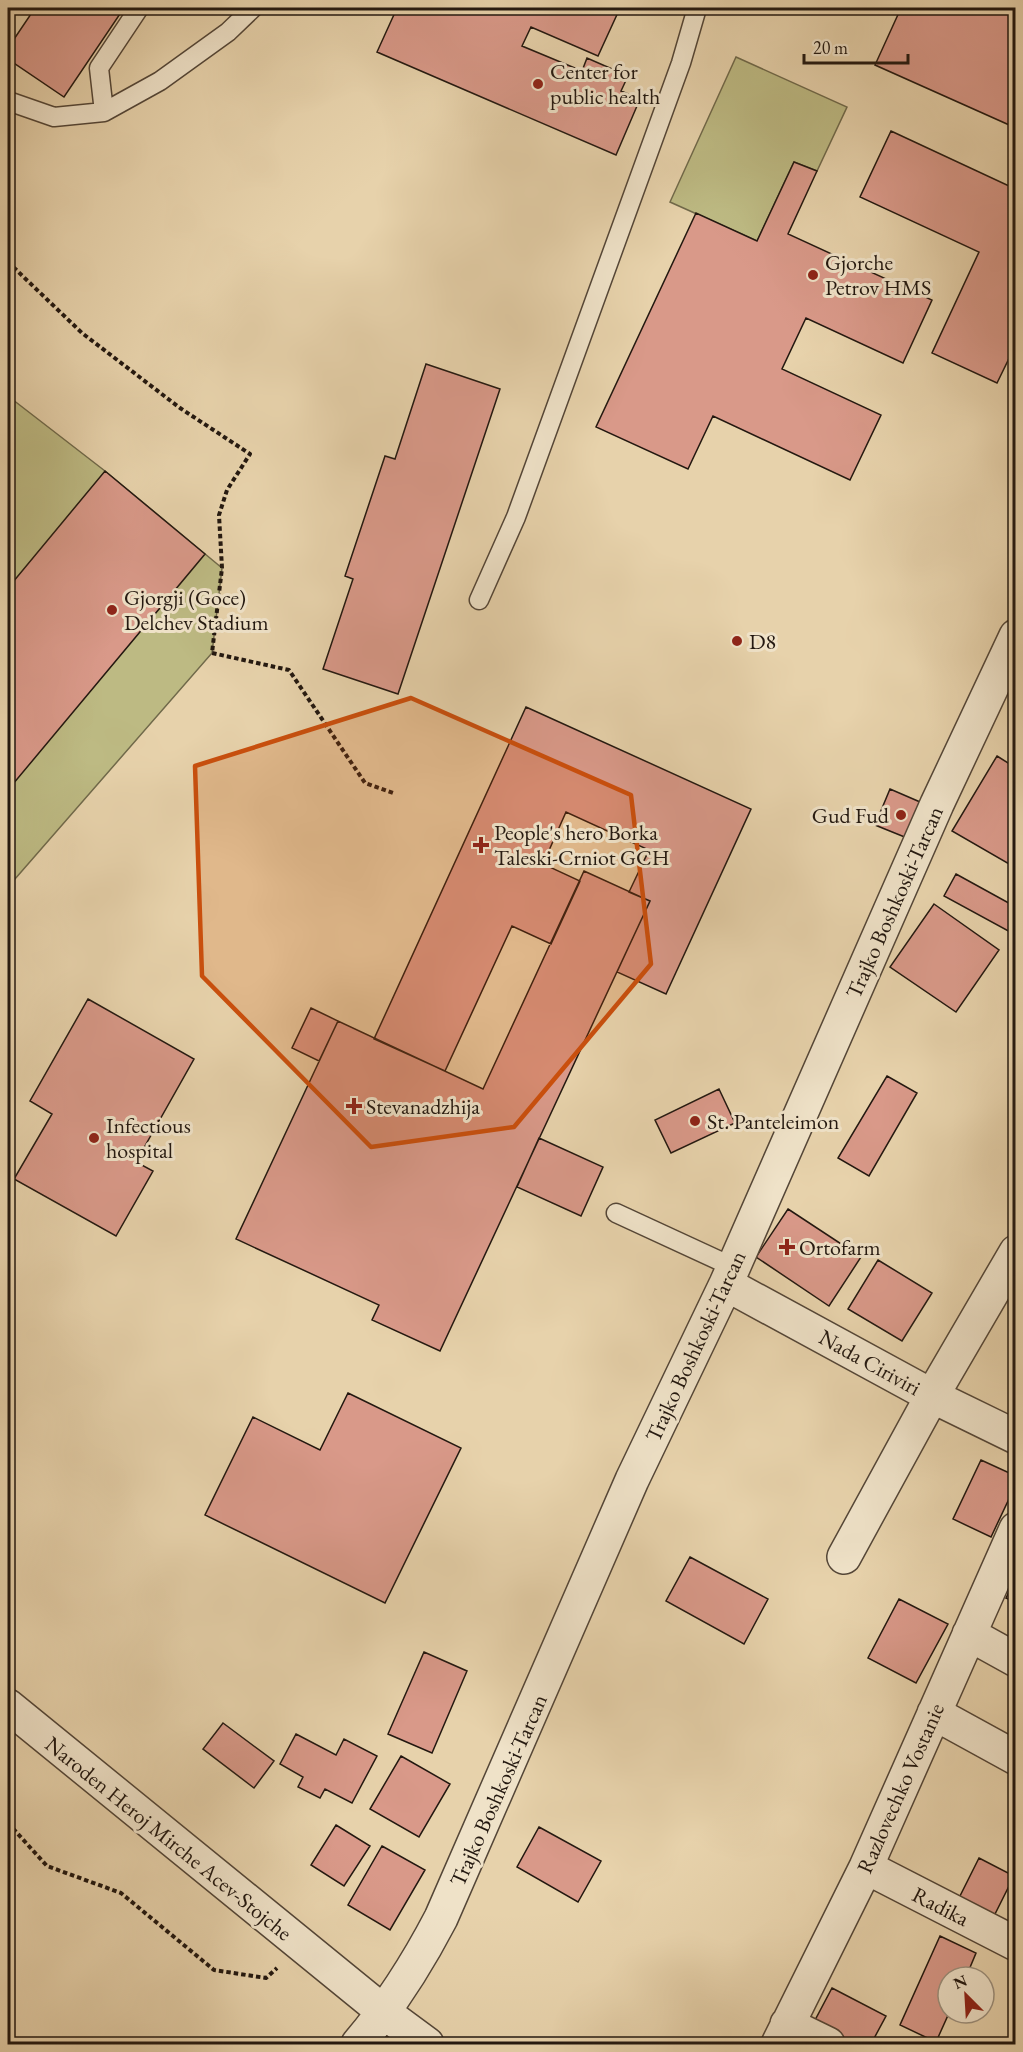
<svg xmlns="http://www.w3.org/2000/svg" width="1023" height="2052" viewBox="0 0 1023 2052" font-family="'EB Garamond',serif">
  <style>
    .green { fill: #bdba83; stroke: #70694a; stroke-width: 1.5 }
    .building { fill: #d99989; stroke: #231810; stroke-width: 1.5 }
    .lines { fill: none; stroke-linecap: round; stroke-linejoin: round }
    .lane-casing { stroke: #544637; stroke-width: 21 }
    .street-casing { stroke: #544637; stroke-width: 36 }
    .path { stroke: #231810; stroke-width: 4; stroke-dasharray: 4.5 3; stroke-linecap: butt }
    .lane { stroke: #efe2c8; stroke-width: 18 }
    .street { stroke: #efe2c8; stroke-width: 33 }
    .marked { fill: #ca4f0d; fill-opacity: 0.2; stroke: #ca4f0d; stroke-width: 4.5; stroke-linejoin: round }
    .poi-dot { fill: #8f2418; stroke: #efe2c8; stroke-width: 2 }
    .labels { text-anchor: middle; stroke-width: 6; stroke-linejoin: round; paint-order: stroke }
    .poi-label { font-size: 22px; fill: #231810; stroke: #efe2c8; text-anchor: start }
    .street-label { font-size: 22px; fill: #231810; stroke: #efe2c8 }
  </style>
  <rect width="100%" height="100%" fill="#e7d2ab"/>
  <filter id="stains"><feTurbulence type="fractalNoise" baseFrequency=".00333" numOctaves="4"/><feColorMatrix values="0 0 0 0 .2 0 0 0 0 .09 0 0 0 0 .02 0 0 0 .5 -.17"/></filter>
  <radialGradient id="worn" r=".72"><stop offset=".6" stop-color="#630" stop-opacity="0"/><stop offset="1" stop-color="#630" stop-opacity=".3"/></radialGradient>
  <path class="green" d="M 736,57 L 847,107 L 817,171 L 794,162 L 757,241 L 670,202 Z
    M 8,396 L 105,471 L 222,568 L 212,653 L 8,887 Z"/>
  <path class="building" d="M 35,8 L 124,8 L 64,97 L 8,59 L 8,48 Z
    M 397,8 L 620,8 L 598,56 L 531,27 L 522,46 L 582,71 L 587,58 L 628,76 L 621,91 L 640,99 L 616,155 L 377,52 Z
    M 901,8 L 1016,8 L 1016,128 L 875,65 Z
    M 891,131 L 1009,186 L 1016,172 L 1016,344 L 997,383 L 932,353 L 979,252 L 860,197 Z
    M 794,162 L 817,171 L 788,234 L 932,300 L 903,363 L 806,318 L 782,369 L 881,415 L 850,480 L 713,416 L 688,469 L 596,427 L 696,213 L 757,241 Z
    M 426,364 L 500,389 L 398,694 L 323,669 L 353,579 L 345,576 L 385,456 L 395,459 Z
    M 105,471 L 205,554 L 8,790 L 8,588 Z
    M 526,707 L 751,809 L 666,994 L 617,972 L 650,901 L 629,892 L 649,850 L 566,812 L 543,864 L 580,881 L 551,944 L 512,926 L 445,1071 L 374,1039 Z
    M 997,756 L 1016,768 L 1016,868 L 952,831 Z
    M 890,789 L 927,805 L 912,840 L 875,825 Z
    M 584,871 L 650,901 L 440,1351 L 372,1320 L 379,1305 L 236,1239 L 338,1021 L 483,1089 Z
    M 956,874 L 1016,907 L 1016,926 L 1012,933 L 944,896 Z
    M 934,904 L 999,950 L 956,1012 L 890,967 Z
    M 88,999 L 194,1059 L 136,1162 L 153,1171 L 116,1236 L 14,1179 L 52,1114 L 30,1101 Z
    M 311,1008 L 338,1021 L 319,1061 L 292,1048 Z
    M 887,1076 L 917,1093 L 869,1176 L 838,1158 Z
    M 719,1089 L 735,1123 L 671,1153 L 655,1120 Z
    M 539,1138 L 603,1167 L 581,1216 L 517,1187 Z
    M 788,1209 L 861,1257 L 829,1306 L 756,1257 Z
    M 878,1260 L 932,1293 L 902,1341 L 848,1309 Z
    M 348,1393 L 461,1448 L 385,1603 L 205,1515 L 253,1417 L 320,1450 Z
    M 981,1460 L 1016,1476 L 1016,1484 L 991,1537 L 953,1519 Z
    M 690,1557 L 768,1599 L 744,1644 L 666,1601 Z
    M 1016,1577 L 1016,1602 L 1006,1598 Z
    M 899,1599 L 948,1624 L 916,1683 L 868,1658 Z
    M 424,1652 L 467,1671 L 432,1753 L 388,1734 Z
    M 223,1723 L 274,1761 L 254,1788 L 203,1749 Z
    M 296,1734 L 336,1755 L 344,1739 L 377,1756 L 352,1803 L 325,1789 L 320,1798 L 298,1787 L 303,1777 L 280,1764 Z
    M 401,1756 L 450,1784 L 419,1837 L 370,1809 Z
    M 336,1825 L 370,1846 L 344,1886 L 311,1865 Z
    M 539,1827 L 601,1861 L 578,1902 L 517,1867 Z
    M 382,1846 L 425,1870 L 390,1930 L 348,1905 Z
    M 979,1858 L 1014,1876 L 990,1924 L 955,1906 Z
    M 940,1936 L 976,1953 L 966,1977 L 948,1977 L 949,2013 L 936,2042 L 900,2025 Z
    M 832,1988 L 886,2016 L 871,2044 L 855,2044 L 813,2024 Z"/>
  <g class="lines">
    <defs>
      <path id="lane" d="M 8,101 L 54,117 L 104,112 L 160,81 L 228,32 L 253,8
        M 104,112 L 99,68 L 139,8
        M 479,600 L 516,517 L 681,63 L 697,8
        M 616,1213 L 733,1267"/>
      <path id="street" d="M 726,1284 L 932,1396 L 1016,1437
        M 844,1557 L 932,1396 L 1016,1252
        M 969,1634 L 1016,1660
        M 8,1706 L 385,2013 L 427,2044
        M 934,1713 L 1016,1758
        M 866,1867 L 1016,1944
        M 787,2024 L 828,2044
        M 358,2044 C 391,2005 417,1964 441,1918 L 632,1480 L 726,1284 L 937,804 L 1016,636
        M 778,2044 L 866,1867 L 1016,1529"/>
    </defs>
    <use href="#lane" class="lane-casing"/>
    <use href="#street" class="street-casing"/>
    <path class="path" d="M 8,262 L 82,333 L 180,408 L 250,454 L 227,490 L 219,515 L 222,568 L 212,653 L 289,670 L 365,783 L 393,793
      M 8,1823 L 47,1866 L 121,1893 L 214,1970 L 266,1978 L 277,1968"/>
    <use href="#lane" class="lane"/>
    <use href="#street" class="street"/>
  </g>
  <path class="marked" d="M 411,698 L 631,795 L 651,964 L 514,1127 L 371,1147 L 202,976 L 195,766 Z"/>
  <g class="poi-dot">
    <circle cx="538" cy="84" r="6"/>
    <circle cx="813" cy="275" r="6"/>
    <circle cx="112" cy="610" r="6"/>
    <circle cx="737" cy="641" r="6"/>
    <circle cx="901" cy="815" r="6"/>
    <path d="M478 836h6v6h6v6h-6v6h-6v-6h-6v-6h6z"/>
    <path d="M351 1097h6v6h6v6h-6v6h-6v-6h-6v-6h6z"/>
    <circle cx="695" cy="1121" r="6"/>
    <circle cx="94" cy="1138" r="6"/>
    <path d="M784 1238h6v6h6v6h-6v6h-6v-6h-6v-6h6z"/>
  </g>
  <g class="labels">
    <g class="poi-label">
      <text x="550" y="79">Center for<tspan x="550" dy="25">public health</tspan></text>
      <text x="825" y="270">Gjorche<tspan x="825" dy="25">Petrov HMS</tspan></text>
      <text x="124" y="605">Gjorgji (Goce)<tspan x="124" dy="25">Delchev Stadium</tspan></text>
      <text x="749" y="649">D8</text>
      <text x="889" y="823" text-anchor="end">Gud Fud</text>
      <text x="494" y="840">People's hero Borka<tspan x="494" dy="25">Taleski-Crniot GCH</tspan></text>
      <text x="366" y="1114">Stevanadzhija</text>
      <text x="707" y="1129">St. Panteleimon</text>
      <text x="106" y="1133">Infectious<tspan x="106" dy="25">hospital</tspan></text>
      <text x="799" y="1255">Ortofarm</text>
    </g>
    <g class="street-label">
      <text transform="translate(894 902) rotate(-66)" y="8">Trajko Boshkoski-Tarcan</text>
      <text transform="translate(695 1346) rotate(-65)" y="8">Trajko Boshkoski-Tarcan</text>
      <text transform="translate(870 1362) rotate(29)" y="8">Nada Ciriviri</text>
      <text transform="translate(900 1788) rotate(-66)" y="8">Razlovechko Vostanie</text>
      <text transform="translate(498 1790) rotate(-66)" y="8">Trajko Boshkoski-Tarcan</text>
      <text transform="translate(169 1838) rotate(39)" y="8">Naroden Heroj Mirche Acev-Stojche</text>
      <text transform="translate(941 1906) rotate(27)" y="8">Radika</text>
    </g>
  </g>
  <rect width="1023" height="2052" fill="none" stroke="#e7d2ab" stroke-width="30"/>
  <rect x="9" y="9" width="1005" height="2034" fill="none" stroke="#231810" stroke-width="3"/>
  <rect x="15" y="15" width="993" height="2022" fill="none" stroke="#231810" stroke-width="1.5"/>
  <g transform="translate(966 1995) rotate(336)"><circle r="28" fill="#efe2c8" stroke="#9d917e" stroke-width="1.5"/>
  <path d="M0-4.5L10 22L0 15L-10 22Z" fill="#8f2418"/>
  <text y="-9" font-size="16" font-weight="bold" text-anchor="middle" fill="#231810">N</text>
  </g>
  <path d="M804 54v9h104v-9" fill="none" stroke="#231810" stroke-width="3"/>
  <text x="813" y="54" font-size="18" fill="#231810" stroke="#efe2c8" stroke-width="4.5" paint-order="stroke">20 m</text>
  <rect width="100%" height="100%" filter="url(#stains)"/>
  <rect width="100%" height="100%" fill="url(#worn)"/>
</svg>
